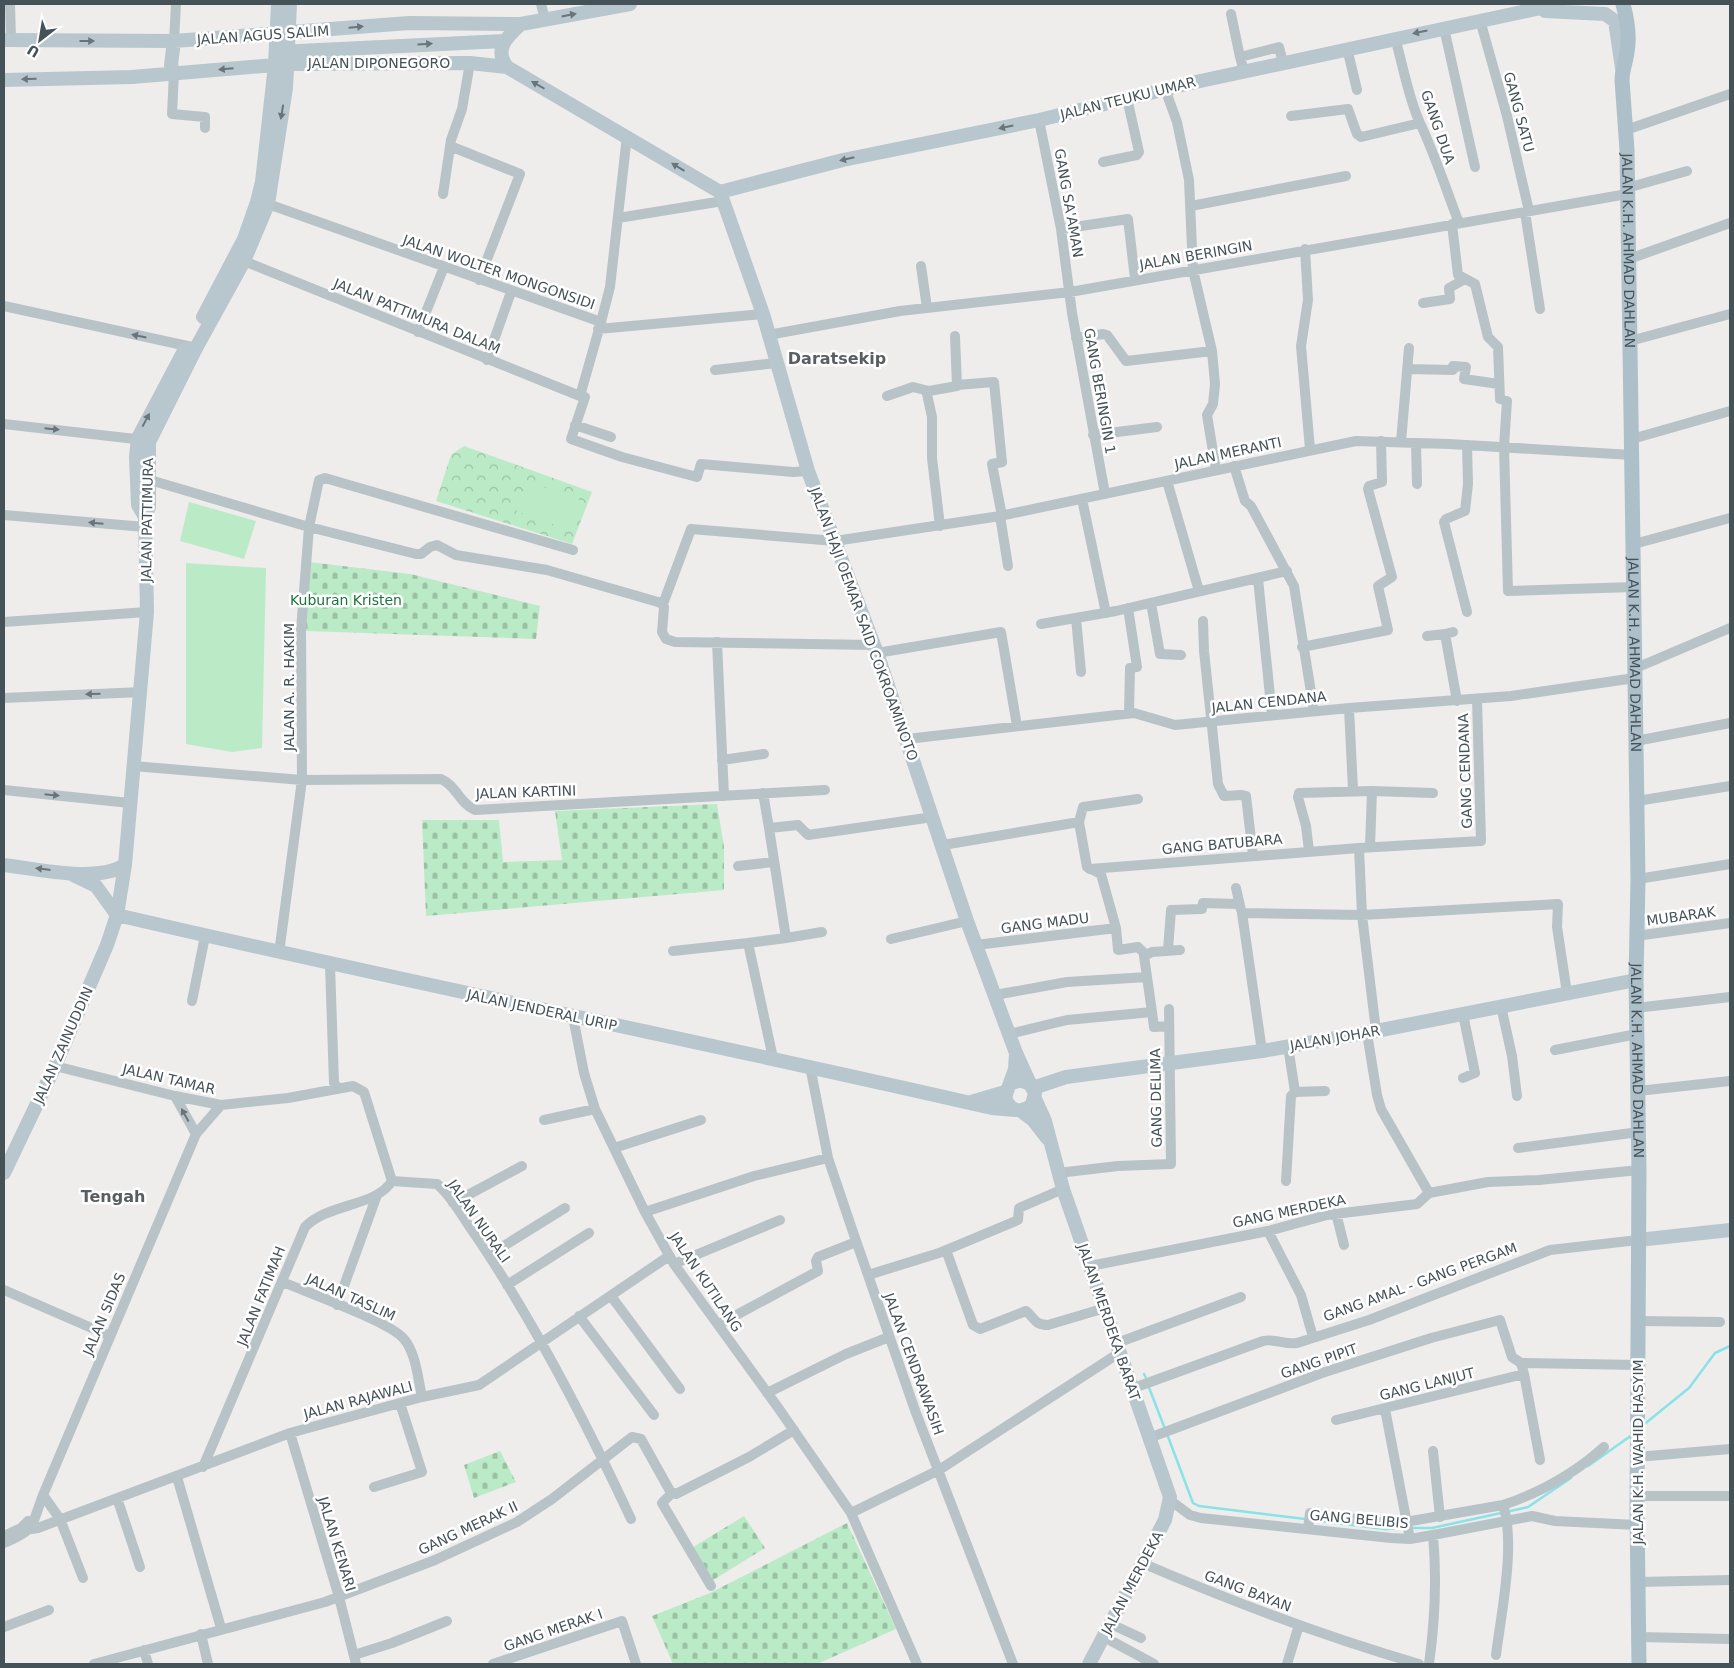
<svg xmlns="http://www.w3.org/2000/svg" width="1734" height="1668" viewBox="0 0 1734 1668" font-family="'DejaVu Sans',sans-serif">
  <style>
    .cemetery { fill: url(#cemetery-stones) }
    .park { fill: url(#park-crowns) }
    .pitch { fill: #bbebc6 }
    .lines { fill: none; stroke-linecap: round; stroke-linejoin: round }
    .stream { stroke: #8ae2e6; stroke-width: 2.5 }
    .street { stroke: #b8c3c8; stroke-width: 10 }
    .secondary { stroke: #b8c6cd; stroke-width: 14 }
    .primary { stroke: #adc0ca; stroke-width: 15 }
    .oneway { fill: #68757b }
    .oneway2 { fill: #68747a }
    .labels { text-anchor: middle; stroke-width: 5; stroke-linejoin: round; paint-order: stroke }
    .street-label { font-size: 14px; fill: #455258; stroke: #fff }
    .park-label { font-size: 14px; fill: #1b7539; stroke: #fff }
    .quarter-label { font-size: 16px; font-weight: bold; fill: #595e60; stroke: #fff }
  </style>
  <defs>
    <pattern id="cemetery-stones" width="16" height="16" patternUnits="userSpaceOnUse" patternTransform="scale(1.25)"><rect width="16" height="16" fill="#bbebc6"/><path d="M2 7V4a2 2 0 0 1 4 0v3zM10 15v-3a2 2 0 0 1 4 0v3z" fill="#9ac1a4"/></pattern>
    <pattern id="park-crowns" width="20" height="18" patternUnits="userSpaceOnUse" patternTransform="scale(1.25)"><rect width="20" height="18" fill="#bbebc6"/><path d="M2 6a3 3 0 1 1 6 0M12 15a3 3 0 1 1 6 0" fill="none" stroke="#9ac1a4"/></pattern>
  </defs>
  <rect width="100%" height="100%" fill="#efecec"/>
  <path class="cemetery" d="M 309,562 L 410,574 L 540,606 L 536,639 L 305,631 Z
    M 717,804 L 724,847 L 724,890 L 426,916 L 422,820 L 499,820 L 503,862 L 562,860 L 555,811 Z
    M 500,1451 L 516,1482 L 474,1498 L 464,1465 Z
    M 744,1516 L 765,1548 L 710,1582 L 690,1549 Z
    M 847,1523 L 896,1629 L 817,1664 L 673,1664 L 652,1616 L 710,1593 Z"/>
  <path class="park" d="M 464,446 L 592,492 L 572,544 L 436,501 L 451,455 Z"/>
  <path class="pitch" d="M 527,481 L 583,501 L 572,531 L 516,511 Z
    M 189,502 L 256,521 L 244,559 L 180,541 Z
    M 186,563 L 266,568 L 262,748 L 232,752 L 186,744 Z"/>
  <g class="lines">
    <path class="stream" d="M 1144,1374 L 1147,1380
      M 1148,1385 L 1165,1429
      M 1642,1426 L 1689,1388 L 1715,1353 L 1730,1346
      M 1167,1434 L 1193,1503 L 1199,1506 L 1305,1519
      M 1588,1466 L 1632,1435
      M 1506,1512 L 1528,1507 L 1571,1478
      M 1311,1520 L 1385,1529 L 1405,1528
      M 1410,1528 L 1432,1528 L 1501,1513"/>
    <path class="street" d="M 10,4 L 11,40
      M 541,4 L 545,19
      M 1231,14 L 1240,57
      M 1480,20 L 1507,116 L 1529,211
      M 1444,28 L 1475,167
      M 1395,38 C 1403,65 1408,97 1420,123 C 1435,155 1446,189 1459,223
      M 174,41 L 176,4
      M 1347,48 L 1357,90
      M 1244,71 L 1240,57 L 1279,47 L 1283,63
      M 174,73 L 172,114 L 205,117 L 205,128
      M 1165,89 L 1177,122 L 1189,180 L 1193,270 L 1212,351 L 1215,384 L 1213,404 L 1207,415 L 1216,470
      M 1291,116 L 1348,109 L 1357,134 L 1361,137 L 1420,123
      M 1039,120 L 1061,229 L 1072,313 L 1105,494
      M 1626,130 L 1730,94
      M 450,146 L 520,174 L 479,280
      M 1103,162 L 1137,155 L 1139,152 L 1127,98
      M 1627,188 L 1687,171
      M 443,194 L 451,140 L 462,109 L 470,63
      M 268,204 L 601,322 L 610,287 L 627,136
      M 1191,206 L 1346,176
      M 1525,212 L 1540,309
      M 618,218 L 723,201
      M 1452,224 L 1458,275 L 1475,284 L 1488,337 L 1498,347 L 1500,399 L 1507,401 L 1504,447 L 1508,591 L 1634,587
      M 1061,229 L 1128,219 L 1135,279
      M 1305,249 L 1308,300 L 1301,346 L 1310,449
      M 1629,259 L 1730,223
      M 244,261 L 580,396 L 601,322
      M 921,266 L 927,308
      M 1423,303 L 1450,299 L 1449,288 L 1465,279
      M 4,306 L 192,347
      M 598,329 L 763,314
      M 418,332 L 444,267
      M 768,335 L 900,311 L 1070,292 L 1627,194
      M 1076,338 L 1103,334 L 1107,335 L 1126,361 L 1212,351
      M 1630,341 L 1730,314
      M 487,360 L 511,292
      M 1407,369 L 1453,370 L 1453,366 L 1466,367 L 1464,379 L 1499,384
      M 715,370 L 776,363
      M 957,385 L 994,382 L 1002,462 L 992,464 L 1002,516
      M 887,396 L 913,387 L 929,391
      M 585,397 L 571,439 L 622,457 L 697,477 L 701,464 L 793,472 L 808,471
      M 4,424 L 144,440
      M 575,425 L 611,437
      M 1093,435 L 1157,427
      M 1632,439 L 1730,411
      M 1401,442 L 1409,348
      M 1416,443 L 1417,484
      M 1467,445 L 1468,484 L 1465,511 L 1446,519 L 1444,522 L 1467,612
      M 1234,466 L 1245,501 L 1251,506 L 1294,586 L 1314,711
      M 150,480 L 309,527 L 301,630 L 302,780 L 279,953
      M 1167,481 L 1199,591
      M 1082,499 L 1106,613
      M 4,515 L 145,527
      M 1000,516 L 1008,566
      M 940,526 L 932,458 L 932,417 L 927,394 L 929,391 L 957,386 L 955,336
      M 1634,544 L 1730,518
      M 573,550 L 325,478 L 319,480 L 309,527 L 416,554 L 421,554 L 430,547 L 437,545 L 456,555 L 547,570 L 658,602 L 663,604 L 664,607 L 662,632 L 666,639 L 675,642 L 874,645
      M 1258,579 L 1272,715
      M 1151,603 L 1160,654 L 1181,655
      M 663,604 L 691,529 L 835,541 L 1000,516 L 1356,441 L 1449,444 L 1632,455
      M 1128,608 L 1137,667 L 1130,668 L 1129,713
      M 1076,618 L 1081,672
      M 1203,621 L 1204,651 L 1218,784 L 1224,796 L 1242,795 L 1246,796 L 1253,856
      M 4,622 L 147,612
      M 1041,624 L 1116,611 L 1287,571
      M 1453,632 L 1445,634 L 1457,701
      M 1427,636 L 1445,634
      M 717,642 L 724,796
      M 1302,647 L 1388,630 L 1378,586 L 1392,577 L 1368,489 L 1369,486 L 1382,482 L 1381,441
      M 877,653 L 1001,632 L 1017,726
      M 1636,668 L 1730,628
      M 4,698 L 142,692
      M 1349,708 L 1353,790
      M 907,739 L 1134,713 L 1175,725 L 1349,708 L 1511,696 L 1635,678
      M 1636,741 L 1730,723
      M 722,760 L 764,754
      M 133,766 L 302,780 L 441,779 C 457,786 459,803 475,810 L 825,790
      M 4,790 L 130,803
      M 763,793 L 769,828 L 798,825 L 808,835 L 933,817
      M 1637,801 L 1730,786
      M 1079,822 L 1083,807 L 1138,799
      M 769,828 L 786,938 L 748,943 L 773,1058
      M 943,845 L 1079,822 L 1087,867 L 1090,869 L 1359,848 L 1362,915 L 1376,1031
      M 1370,847 L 1372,791 L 1433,793
      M 1359,848 L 1481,841 L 1477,699
      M 1309,851 L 1306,826 L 1298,797 L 1299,793 L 1372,791
      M 738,866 L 774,862
      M 1091,869 L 1101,874 L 1116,928 L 1118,950 L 1138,947 L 1145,954
      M 1638,879 L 1730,864
      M 1236,888 L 1241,910
      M 1636,936 L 1730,923
      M 786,938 L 822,932
      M 891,939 L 967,921
      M 976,945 L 1116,928
      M 1168,950 L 1171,910 L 1202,909 L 1203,903 L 1238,904
      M 673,951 L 748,943
      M 330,965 L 334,1083 L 338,1088
      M 995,995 L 1067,982 L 1147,977
      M 192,1001 L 205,936
      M 1501,1006 L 1512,1056 L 1517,1096
      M 1636,1008 L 1730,997
      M 1152,1012 L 1154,1027 L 1169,1026
      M 1463,1014 L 1475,1073 L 1463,1078
      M 573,1017 L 584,1073 L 595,1109 L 645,1212 L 674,1264 L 779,1409 L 851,1513
      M 1367,1033 L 1377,1095 L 1381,1109 L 1429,1193
      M 1009,1034 L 1067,1020 L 1152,1012 L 1144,956 L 1152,952 L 1180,950
      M 1288,1046 L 1295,1092 L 1325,1091
      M 1555,1050 L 1637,1034
      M 1262,1051 L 1242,913 L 1362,915 L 1558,904 L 1557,927 L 1567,993
      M 55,1066 L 175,1096 L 221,1105 L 288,1098 L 353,1086 L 364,1092 L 392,1181 L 437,1184 C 453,1197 464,1220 476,1236 C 536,1325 586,1422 631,1519
      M 810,1066 L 828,1158 L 853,1232 L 916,1413 L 1013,1664
      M 1638,1091 L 1730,1081
      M 175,1096 L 196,1134
      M 544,1120 L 595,1109
      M 614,1148 L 701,1120
      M 1518,1148 L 1639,1132
      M 1058,1173 L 1118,1166 L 1171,1164 L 1169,1009
      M 1286,1181 L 1291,1096 L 1295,1092
      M 453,1203 L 522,1166
      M 645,1212 L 754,1176 L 828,1158
      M 1336,1213 L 1344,1245
      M 1268,1231 L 1301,1295 L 1313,1337
      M 946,1250 L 973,1325 L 980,1329 L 1026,1311 C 1035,1318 1034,1325 1048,1325 L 1105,1308
      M 489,1255 L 565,1208
      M 674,1264 L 780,1220
      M 1090,1266 L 1268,1231 L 1327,1215 L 1417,1204 L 1429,1193 L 1488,1182 L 1539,1180 L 1639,1170
      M 868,1275 L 939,1253 L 1018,1220 L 1019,1208 L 1063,1189
      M 283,1282 C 306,1292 391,1322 404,1339 C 416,1353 418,1379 422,1397
      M 507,1285 L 589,1233
      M 4,1290 L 110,1336
      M 611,1296 L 680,1389
      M 337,1305 L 377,1195
      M 579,1316 L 654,1415
      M 1638,1321 L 1720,1322
      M 718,1325 L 818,1271 L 816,1261 L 818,1257 L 856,1242
      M 1117,1343 L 1241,1297
      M 1521,1363 L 1639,1365
      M 1131,1389 L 1263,1341 C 1275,1338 1285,1345 1297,1343 L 1369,1320 L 1550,1250 L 1638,1240
      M 767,1393 L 846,1354 L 889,1337
      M 1385,1409 L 1410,1539
      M 1336,1420 L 1524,1374
      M 290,1433 L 339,1597 L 356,1664
      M 1149,1438 L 1322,1373 L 1431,1338 L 1500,1320 L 1512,1357 L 1521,1363 L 1524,1374 L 1540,1460
      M 1433,1451 L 1440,1517
      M 1637,1457 L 1730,1449
      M 203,1467 L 305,1227 C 328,1203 376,1207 392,1181
      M 177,1477 L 221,1628
      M 374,1487 L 422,1472 L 400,1403
      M 672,1493 L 662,1503 L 711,1586
      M 43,1495 L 60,1519 L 83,1578
      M 1637,1496 L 1730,1496
      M 117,1498 L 140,1567
      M 1171,1501 L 1190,1515 L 1201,1518 L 1391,1538 L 1410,1539 L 1433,1535 L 1532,1516 L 1555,1521 L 1637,1525
      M 1503,1505 C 1542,1492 1574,1474 1604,1447
      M 24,1525 L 31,1529 L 38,1528 L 290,1433 L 422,1397 L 479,1385 L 669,1256
      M 1308,1529 L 1310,1513 L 1394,1524 L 1503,1505 C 1516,1544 1501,1614 1496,1655
      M 4,1536 L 21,1528 L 28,1521
      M 4,1543 C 37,1529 31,1526 43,1495 L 196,1134 L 221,1105
      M 1142,1563 C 1233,1602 1325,1637 1419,1664
      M 1638,1582 L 1730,1580
      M 1111,1624 L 1141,1638
      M 4,1627 L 49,1610
      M 201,1634 L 208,1664
      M 1104,1637 L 1154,1664
      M 1639,1637 L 1730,1639
      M 144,1650 L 148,1664
      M 354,1655 L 392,1643 L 447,1621
      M 94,1664 L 325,1602 L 435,1560 L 517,1522 L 552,1499 L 632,1437 L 641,1439 L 670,1491 L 676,1494 L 749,1457 L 794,1430
      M 493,1664 L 622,1621 L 636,1664
      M 917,1664 L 851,1513 L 939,1470 L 1119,1353
      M 1287,1664 L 1299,1625
      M 1429,1664 C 1435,1621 1437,1579 1433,1535"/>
    <path class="secondary" d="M 1545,11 L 1605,14 L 1615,21 L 1622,68
      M 4,40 L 174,41 L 409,23 L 521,24 L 630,4
      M 174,41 L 171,65 L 174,73
      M 279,52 L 504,41
      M 507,67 C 493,49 508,36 521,24
      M 4,80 L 132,77 L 287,64 L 470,63 L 507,67 L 720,192
      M 720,192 L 763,314 L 808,471 L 877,653 L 967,921 L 1016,1053 L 1030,1084
      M 720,192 L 843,160 L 1039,120 L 1191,83 L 1559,4
      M 203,317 L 244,239 L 257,202 L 262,182 L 275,65 L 278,4
      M 145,517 L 138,505 L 136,457 L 138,438 L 185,349
      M 4,865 C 36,869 97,883 125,865
      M 73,875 L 96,886 L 117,915
      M 117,915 C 408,983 701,1041 992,1108 L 1015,1110
      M 1010,1084 L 1020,1080 L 1030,1084 L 1035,1093 L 1032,1105 C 1021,1114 1009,1111 1005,1097 L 1015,1069 L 1016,1054
      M 1033,1088 L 1066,1077 L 1262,1051 L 1376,1031 L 1636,980
      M 1035,1099 L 1045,1121 L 1063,1189 L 1170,1497 L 1165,1520 L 1089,1664
      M 971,1102 L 1005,1092
      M 1021,1111 L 1033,1120 L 1047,1138
      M 4,1173 L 55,1066 L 107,945 L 117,915 L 125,865 L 147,612 L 145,517 L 149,507 L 149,442 L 196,348 L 244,261 L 268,204 L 286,88 L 290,4
      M 1638,1240 L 1730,1230"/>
    <path class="primary" id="s1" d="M 1623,4 C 1627,19 1630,37 1627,52 C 1626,62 1622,70 1622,80 L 1627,150 L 1638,879 L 1636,980 L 1639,1170 L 1637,1511 L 1639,1664"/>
  </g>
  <defs><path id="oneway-solid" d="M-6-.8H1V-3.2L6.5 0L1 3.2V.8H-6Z" transform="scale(1.25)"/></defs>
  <g class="oneway">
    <use href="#oneway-solid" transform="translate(569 15) rotate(-11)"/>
    <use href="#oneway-solid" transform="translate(356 27) rotate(-5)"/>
    <use href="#oneway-solid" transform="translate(1420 32) rotate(168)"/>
    <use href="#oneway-solid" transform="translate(87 41)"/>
    <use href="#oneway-solid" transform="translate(425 44) rotate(-3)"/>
    <use href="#oneway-solid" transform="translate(226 69) rotate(175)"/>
    <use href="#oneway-solid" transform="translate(29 79) rotate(178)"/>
    <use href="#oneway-solid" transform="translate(538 85) rotate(-150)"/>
    <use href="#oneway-solid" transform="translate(282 112) rotate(99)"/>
    <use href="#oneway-solid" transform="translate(1006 127) rotate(168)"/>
    <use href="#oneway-solid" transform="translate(847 159) rotate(167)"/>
    <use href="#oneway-solid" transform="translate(678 167) rotate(-149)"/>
    <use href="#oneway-solid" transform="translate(146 420) rotate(-62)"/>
    <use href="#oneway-solid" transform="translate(43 869) rotate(-173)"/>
  </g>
  <g class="oneway2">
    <use href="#oneway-solid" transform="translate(139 336) rotate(-168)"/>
    <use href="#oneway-solid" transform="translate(52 429) rotate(6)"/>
    <use href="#oneway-solid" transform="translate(96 523) rotate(-175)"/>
    <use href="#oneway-solid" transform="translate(93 694) rotate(178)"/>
    <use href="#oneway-solid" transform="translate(52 795) rotate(6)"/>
    <use href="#oneway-solid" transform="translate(185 1115) rotate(-119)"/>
  </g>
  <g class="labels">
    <g class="street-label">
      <text transform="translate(263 35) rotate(-4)" y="5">JALAN AGUS SALIM</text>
      <text x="379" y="68">JALAN DIPONEGORO</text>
      <text transform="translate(1128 98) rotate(-14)" y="5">JALAN TEUKU UMAR</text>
      <text transform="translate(1519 112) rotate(75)" y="5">GANG SATU</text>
      <text transform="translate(1438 127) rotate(71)" y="5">GANG DUA</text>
      <text transform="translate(1069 203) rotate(80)" y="5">GANG SA'AMAN</text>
      <text dy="5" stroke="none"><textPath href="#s1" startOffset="248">JALAN K.H. AHMAD DAHLAN</textPath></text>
      <text transform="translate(1196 255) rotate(-10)" y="5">JALAN BERINGIN</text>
      <text transform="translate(499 272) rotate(19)" y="5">JALAN WOLTER MONGONSIDI</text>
      <text transform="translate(417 316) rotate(22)" y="5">JALAN PATTIMURA DALAM</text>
      <text transform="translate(1100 391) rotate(80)" y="5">GANG BERINGIN 1</text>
      <text transform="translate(1228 453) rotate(-12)" y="5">JALAN MERANTI</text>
      <text transform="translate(147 520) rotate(-89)" y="5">JALAN PATTIMURA</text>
      <text transform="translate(864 624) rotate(70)" y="5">JALAN HAJI OEMAR SAID COKROAMINOTO</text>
      <text dy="5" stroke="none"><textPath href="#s1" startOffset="652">JALAN K.H. AHMAD DAHLAN</textPath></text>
      <text transform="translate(289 687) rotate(-90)" y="5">JALAN A. R. HAKIM</text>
      <text transform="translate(1269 702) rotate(-6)" y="5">JALAN CENDANA</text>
      <text transform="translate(1465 771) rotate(-92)" y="5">GANG CENDANA</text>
      <text transform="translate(526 792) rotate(-2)" y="5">JALAN KARTINI</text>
      <text transform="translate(1222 844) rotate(-5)" y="5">GANG BATUBARA</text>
      <text transform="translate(1681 916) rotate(-8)" y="5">MUBARAK</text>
      <text transform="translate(1045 923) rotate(-7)" y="5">GANG MADU</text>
      <text transform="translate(542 1010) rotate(12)" y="5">JALAN JENDERAL URIP</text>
      <text transform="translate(1335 1038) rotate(-10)" y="5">JALAN JOHAR</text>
      <text transform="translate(63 1045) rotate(-66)" y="5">JALAN ZAINUDDIN</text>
      <text dy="5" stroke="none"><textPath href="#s1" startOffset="1058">JALAN K.H. AHMAD DAHLAN</textPath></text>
      <text transform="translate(169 1079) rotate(13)" y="5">JALAN TAMAR</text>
      <text transform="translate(1156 1098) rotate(-91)" y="5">GANG DELIMA</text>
      <text transform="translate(1289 1211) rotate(-12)" y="5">GANG MERDEKA</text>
      <text transform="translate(479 1221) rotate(55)" y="5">JALAN NURALI</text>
      <text transform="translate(706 1282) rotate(56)" y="5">JALAN KUTILANG</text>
      <text transform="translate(1420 1282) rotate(-20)" y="5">GANG AMAL - GANG PERGAM</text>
      <text transform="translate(261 1296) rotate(-68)" y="5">JALAN FATIMAH</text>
      <text transform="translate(351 1297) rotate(24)" y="5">JALAN TASLIM</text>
      <text transform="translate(104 1314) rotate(-67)" y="5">JALAN SIDAS</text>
      <text transform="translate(1109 1322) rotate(71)" y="5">JALAN MERDEKA BARAT</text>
      <text transform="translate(1319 1361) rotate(-19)" y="5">GANG PIPIT</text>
      <text transform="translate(914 1364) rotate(70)" y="5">JALAN CENDRAWASIH</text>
      <text transform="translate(1427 1384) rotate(-14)" y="5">GANG LANJUT</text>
      <text transform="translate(358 1400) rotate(-15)" y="5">JALAN RAJAWALI</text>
      <text transform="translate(1638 1452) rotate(-90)" y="5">JALAN K.H. WAHID HASYIM</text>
      <text transform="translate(1359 1519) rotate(5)" y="5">GANG BELIBIS</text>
      <text transform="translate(468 1528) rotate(-25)" y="5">GANG MERAK II</text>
      <text transform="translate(337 1544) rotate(73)" y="5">JALAN KENARI</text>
      <text transform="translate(1132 1583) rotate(-62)" y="5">JALAN MERDEKA</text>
      <text transform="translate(1248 1591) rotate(21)" y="5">GANG BAYAN</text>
      <text transform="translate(553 1630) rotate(-19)" y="5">GANG MERAK I</text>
    </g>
    <g class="park-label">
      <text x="346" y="605">Kuburan Kristen</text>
    </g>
    <g class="quarter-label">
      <text x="837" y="364">Daratsekip</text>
      <text x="113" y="1202">Tengah</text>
    </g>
  </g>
  <rect width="1734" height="1668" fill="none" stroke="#455258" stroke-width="10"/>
  <g transform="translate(40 40) rotate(211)" stroke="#ffffff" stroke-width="4" paint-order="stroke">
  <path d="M0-4L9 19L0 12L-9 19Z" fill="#455258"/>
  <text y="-8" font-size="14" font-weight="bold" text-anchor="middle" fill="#455258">U</text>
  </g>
</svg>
